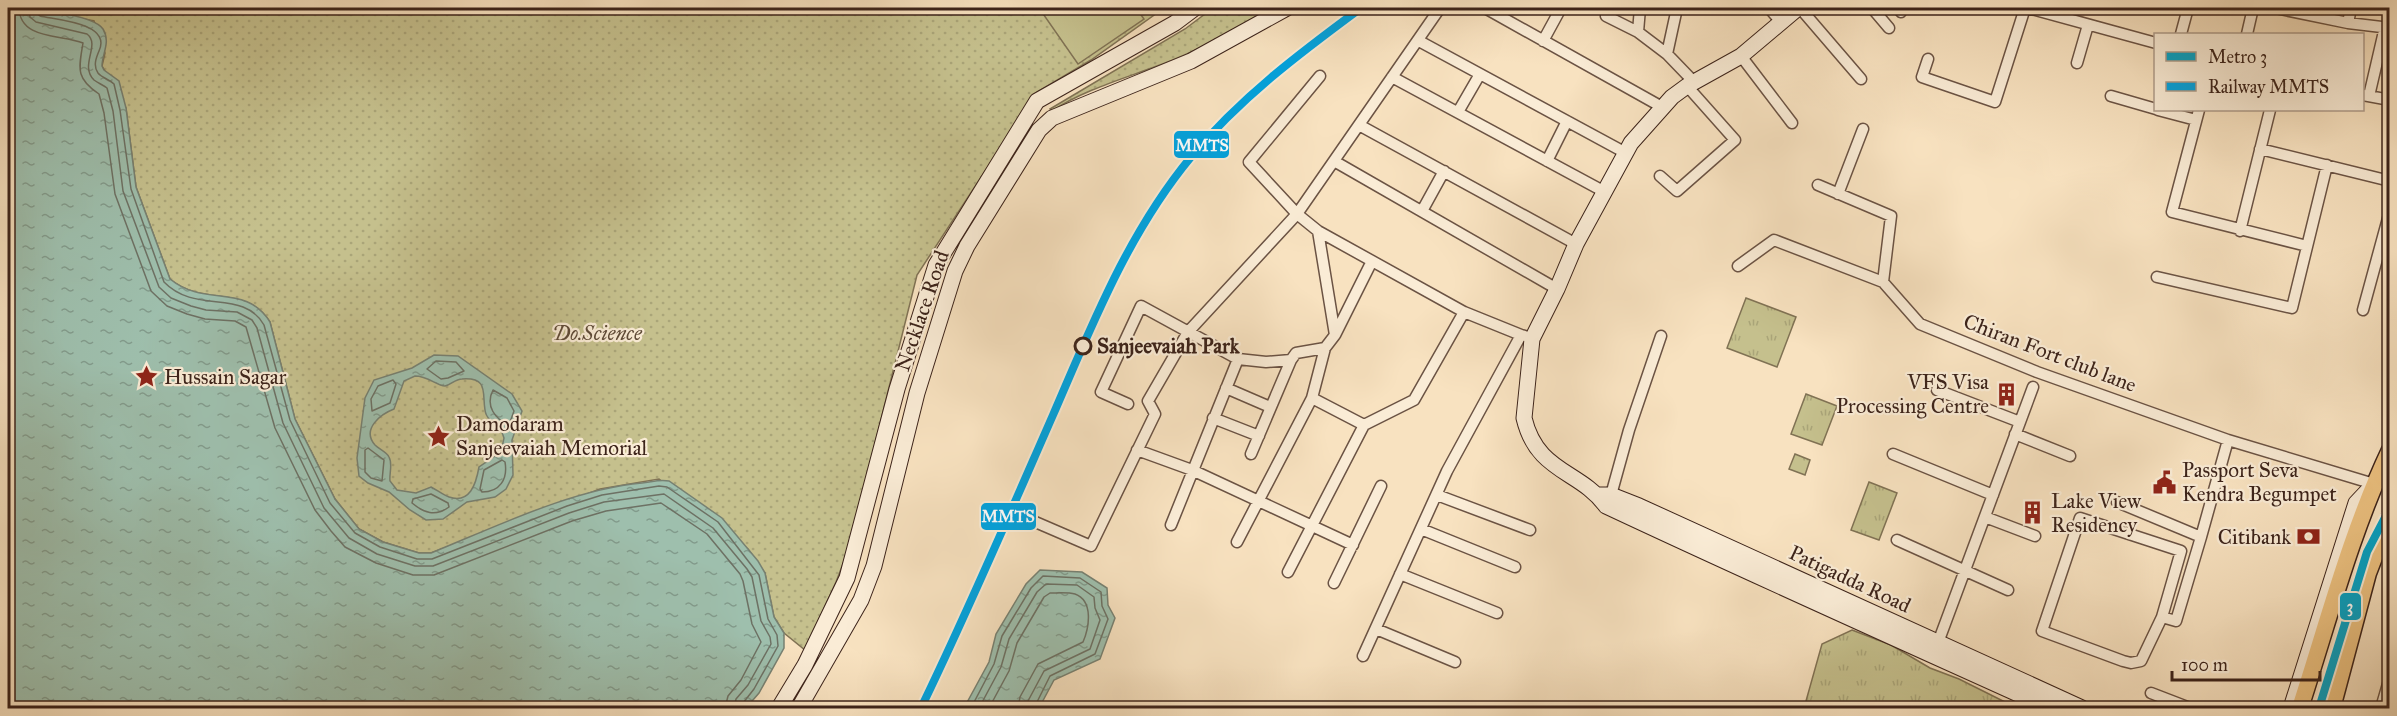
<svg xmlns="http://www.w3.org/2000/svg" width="2397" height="716" viewBox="0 0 2397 716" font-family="'IM FELL Great Primer',serif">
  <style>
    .grass { fill: url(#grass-tufts); stroke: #807254; stroke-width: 1.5 }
    .park { fill: url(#park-dots); stroke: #807254; stroke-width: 1.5 }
    .pitch { fill: #c5c08d; stroke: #807254; stroke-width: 1.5 }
    .water { fill: url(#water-ripples); stroke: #778172; stroke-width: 1.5; fill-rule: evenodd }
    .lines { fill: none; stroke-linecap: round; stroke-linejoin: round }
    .shore { stroke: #6d7164; stroke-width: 1.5 }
    .stream { stroke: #778172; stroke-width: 3 }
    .street-casing { stroke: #6b5344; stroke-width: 13 }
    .secondary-casing { stroke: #3c231a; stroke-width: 17 }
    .primary-casing { stroke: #3c231a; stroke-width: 19 }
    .street { stroke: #faecd6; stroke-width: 10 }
    .secondary { stroke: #faecd6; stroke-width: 15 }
    .primary { stroke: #ecc180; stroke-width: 16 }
    .rail-1-casing { stroke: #faecd6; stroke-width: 12 }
    .rail-1 { stroke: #00a3e0; stroke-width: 8 }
    .metro-1-casing { stroke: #faecd6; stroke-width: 12 }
    .metro-1 { stroke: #03a2c5; stroke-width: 8 }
    .stop-dot { fill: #faecd6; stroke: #3c231a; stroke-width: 3 }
    .labels { text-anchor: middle; stroke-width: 4.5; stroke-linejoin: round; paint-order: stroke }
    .street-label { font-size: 21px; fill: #3c231a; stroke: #faecd6 }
    .park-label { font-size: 21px; font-style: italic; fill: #5e4a37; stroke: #faecd6 }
    .stop-label { font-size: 21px; font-weight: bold; fill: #3c231a; stroke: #faecd6; text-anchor: start }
    .poi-label { font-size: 21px; fill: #3c231a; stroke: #faecd6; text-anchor: start }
    .line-badge { stroke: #faecd6; stroke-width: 2 }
    .badge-label { font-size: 16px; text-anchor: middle; font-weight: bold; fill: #fff }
  </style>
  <defs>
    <pattern id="grass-tufts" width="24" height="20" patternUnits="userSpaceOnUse" patternTransform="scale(1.5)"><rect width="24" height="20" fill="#c5c08d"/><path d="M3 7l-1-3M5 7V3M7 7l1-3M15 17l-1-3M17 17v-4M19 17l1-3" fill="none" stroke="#aaa579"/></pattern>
    <pattern id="park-dots" width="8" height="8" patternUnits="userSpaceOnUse" patternTransform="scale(1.5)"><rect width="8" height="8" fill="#c5c08d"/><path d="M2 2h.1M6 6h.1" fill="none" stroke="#aaa579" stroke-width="1.8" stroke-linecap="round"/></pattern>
    <pattern id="water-ripples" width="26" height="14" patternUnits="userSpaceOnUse" patternTransform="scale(1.5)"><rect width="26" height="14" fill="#9ebfad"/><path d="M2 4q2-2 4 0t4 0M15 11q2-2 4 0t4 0" fill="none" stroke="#829b8c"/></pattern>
  </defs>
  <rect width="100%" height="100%" fill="#f8e2c0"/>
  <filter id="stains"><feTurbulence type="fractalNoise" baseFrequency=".00333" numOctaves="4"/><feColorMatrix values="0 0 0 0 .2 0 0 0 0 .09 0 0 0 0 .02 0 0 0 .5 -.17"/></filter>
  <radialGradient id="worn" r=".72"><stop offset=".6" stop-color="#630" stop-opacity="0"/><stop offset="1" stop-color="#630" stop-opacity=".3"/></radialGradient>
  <path class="grass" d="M 1746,298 L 1796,317 L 1777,367 L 1727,348 Z
    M 1806,394 L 1837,406 L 1822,445 L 1791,434 Z
    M 1795,454 L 1810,460 L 1805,475 L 1789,469 Z
    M 1869,482 L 1897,493 L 1879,540 L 1851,530 Z
    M 1852,630 L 1891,645 L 1930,668 L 1959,679 L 2017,708 L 1802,708 L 1806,701 L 1822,644 Z"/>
  <path class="park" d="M 28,8 L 1164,8 L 1091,60 L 1037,92 L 917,275 L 849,548 L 836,582 L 805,650 L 784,633 L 774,617 L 765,573 L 748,549 L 659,479 L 600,489 L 431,553 L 419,553 L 383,542 L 359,529 L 335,499 L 295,419 L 270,322 C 246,284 204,307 170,279 L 136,187 L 126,108 L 102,66 L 105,53 L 94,21 Z
    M 1213,8 L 1277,8 C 1243,26 1210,45 1175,59 C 1134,76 1088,87 1052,111 L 1050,109 L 1185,29 Z"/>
  <path class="pitch" d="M 1039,8 L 1136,8 L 1144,19 L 1078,64 Z"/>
  <path class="water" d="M 8,8 C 26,7 93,14 103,29 C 111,42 102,54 102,66 L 104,70 L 119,81 L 126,108 L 136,187 L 170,279 C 205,308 245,282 270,322 L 295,419 L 335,499 L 359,529 L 383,542 L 419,553 L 431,553 C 495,527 573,489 642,483 C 652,482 659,479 669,481 L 722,518 L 758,561 L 765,573 L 774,617 L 784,633 L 784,648 L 759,693 L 746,708 L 8,708 Z
    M 434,355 L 458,356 L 512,394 L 522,411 L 512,440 L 513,475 L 506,489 L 495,497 L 467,502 L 443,519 L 426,520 L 410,510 L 389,492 L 368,483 L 359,476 L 357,458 L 365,398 L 374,380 L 412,368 ZM 415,376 C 428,376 437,386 445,386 C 451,385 455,379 462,379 C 489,377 482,393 485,410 C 486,419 494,423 500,427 L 504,438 L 501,452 L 479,467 C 476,484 470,504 449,497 C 443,495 437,490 431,487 L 416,493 L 397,490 L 390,481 C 389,474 393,464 389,457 C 387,452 379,449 375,445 C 361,429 381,414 394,409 L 404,381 Z
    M 1040,570 L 1082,572 L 1107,588 L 1108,605 L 1115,618 L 1100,659 L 1054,680 L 1039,708 L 964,708 L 989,662 L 996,634 L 1026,584 Z"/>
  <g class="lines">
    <path class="shore" d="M 19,8 C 20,40 61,34 83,43 C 79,68 75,78 99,94 L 104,113 L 115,194 L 151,291 L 167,306 L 187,314 L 205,319 L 235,321 L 246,327 L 275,428 L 315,510 L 331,531 L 345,547 L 376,563 L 413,575 L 434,575 L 572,521 L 606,511 L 661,503 L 707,534 L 740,574 L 743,581 L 752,624 L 761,642 L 741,680 L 728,696 L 725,708
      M 28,8 L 30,17 L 36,22 L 87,34 C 101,45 79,65 94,80 C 98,83 103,85 107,88 L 113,111 L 123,191 L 159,287 L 171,298 L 191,306 L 206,310 L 237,312 L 252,320 L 257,328 L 283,423 L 324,508 L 349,538 L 377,554 L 415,566 L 433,566 L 569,513 L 604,502 L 664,494 L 713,528 L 747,569 L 752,577 L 761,621 L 770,637 L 771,644 L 748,685 L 736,699 L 734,708
      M 35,8 L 36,13 L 40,16 C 57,20 112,23 99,51 C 96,58 93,66 98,73 C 102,78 109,79 114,84 L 120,110 L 131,189 L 164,282 C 196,315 243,288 264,325 L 290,420 L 330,503 L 355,533 L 380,547 L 417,559 L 432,559 L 567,506 L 602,495 L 659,486 L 667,487 L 718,522 L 759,575 L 768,619 L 777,635 L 778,646 L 754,689 L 743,703 L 742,708
      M 436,361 L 456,362 L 464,371 L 448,378 L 441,379 L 427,369 Z
      M 393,380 L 396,384 L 390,403 L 372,411 L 371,399 L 378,386 Z
      M 493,390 L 507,398 L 514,411 L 509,425 C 495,419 485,406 493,390 Z
      M 368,448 L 384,460 L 382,481 L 371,478 L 365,472 L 365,450 Z
      M 502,460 L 505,462 C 508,479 500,492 482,492 L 480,489 L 484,470 Z
      M 431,494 L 448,503 L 449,507 C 435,517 424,513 412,503 L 413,499 Z
      M 971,708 L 994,664 L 1002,636 L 1031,588 L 1043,576 L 1080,578 L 1101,592 L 1102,606 L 1108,619 L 1095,654 L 1050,676 L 1034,708
      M 979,708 L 1001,667 L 1009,639 L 1037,592 L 1046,584 L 1077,585 L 1094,597 L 1095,608 L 1100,620 L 1090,649 L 1044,671 L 1028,701 L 1027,708
      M 989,708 L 1009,671 L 1017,643 L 1044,597 L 1050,593 C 1057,593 1068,592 1075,594 C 1094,601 1089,628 1083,642 L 1038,664 L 1020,697 L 1018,708"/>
    <path class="stream" d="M 1643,708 L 1682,706 L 1687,708"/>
    <defs>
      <path id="street" d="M 1485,8 L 1662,107
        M 1610,8 L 1606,16 L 1638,32
        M 1640,8 L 1638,32 L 1667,54 L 1694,82
        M 1769,8 L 1781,22
        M 1800,8 L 1861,79
        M 1872,8 L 1889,28
        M 1898,8 L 1901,12
        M 2028,8 L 2156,43
        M 2275,8 L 2348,23 L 2390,28
        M 2348,23 L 2351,8
        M 2181,34 L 2188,8
        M 2247,34 L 2253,8
        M 1419,41 L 1624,152
        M 1543,41 L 1561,8
        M 1667,54 L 1677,8
        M 1741,56 L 1792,123
        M 1928,59 L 1922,77 L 1995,102 L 2025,8
        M 2077,63 L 2088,25
        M 1320,76 L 1249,162 L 1297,214 L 1318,231 L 1464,312 L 1521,335
        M 1392,77 L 1603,191
        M 2363,95 L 2390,100
        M 2111,96 L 2156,109
        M 2369,96 L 2385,27
        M 2158,110 L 2196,120
        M 2199,110 L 2172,212 L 2307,246
        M 1458,112 L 1480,74
        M 1359,125 L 1576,244
        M 2260,149 L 2390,181
        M 1334,161 L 1557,289
        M 1547,161 L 1567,121
        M 1660,176 L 1677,191 L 1735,140 L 1687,86
        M 1818,185 L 1891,216 L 1883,282
        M 1838,194 L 1863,129
        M 1422,211 L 1444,171
        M 1318,231 L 1335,335 L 1325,348 L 1312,398 L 1364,425
        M 2240,231 L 2270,110
        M 1738,266 L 1774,240 L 1883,282 L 1920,324 L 2037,372 L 2228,440 L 2374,484
        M 2157,277 L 2292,308 L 2327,165
        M 2363,310 L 2390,211
        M 1335,335 L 1372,261
        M 1226,388 L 1270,407
        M 1937,390 L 2020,422
        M 1128,404 L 1101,392 L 1141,306 L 1238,359 L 1266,362 L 1291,360 L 1296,353 L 1325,348
        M 1213,418 L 1259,436
        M 2015,434 L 2070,456
        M 1137,450 L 1192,470 L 1353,545
        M 1251,454 L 1291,360
        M 1893,454 L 1993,495
        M 1437,495 L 1530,530
        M 1611,495 L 1629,430 L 1661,336
        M 2117,502 L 2201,537 L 2228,440
        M 1985,517 L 2035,536
        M 1026,518 L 1091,546 L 1155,414 L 1148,401 L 1188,332 L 1297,214 L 1440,8
        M 2080,518 L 2181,551 L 2162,617 L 2141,661 L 2131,663 L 2123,661 L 2042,631 Z
        M 1171,525 L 1238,359
        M 1421,529 L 1515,567
        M 1897,540 L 2008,590
        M 1237,542 L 1312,398
        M 1288,572 L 1364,425 L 1414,400 L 1464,312
        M 1400,574 L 1497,613
        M 1334,583 L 1381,486
        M 2162,617 L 2176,621 L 2201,537
        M 1376,629 L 1455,662
        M 1936,648 L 2033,387
        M 1363,656 L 1447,471 L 1521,335 L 1525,336
        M 2151,693 L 2190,708
        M 2381,708 L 2390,677"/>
      <path id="secondary" d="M 1798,8 L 1741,56 L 1687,86 L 1672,97 L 1631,143 L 1576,244 L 1557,289 L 1532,339 L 1524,418 C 1537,473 1580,470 1606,506 C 1753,575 1901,641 2049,708
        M 1598,495 L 1611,495 L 1639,506 L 2082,708
        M 779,708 L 805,665 L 847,578 L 897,389 L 936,265 L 1037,101 L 1175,23 L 1195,8
        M 799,708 L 861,600 L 874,566 L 917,393 L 955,271 L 967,246 L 1039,130 L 1052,118 L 1191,61 L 1287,8
        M 2291,708 L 2356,503 L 2373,485"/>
      <path id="primary" d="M 2300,708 C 2328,622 2351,532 2390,450
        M 2332,708 L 2368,573 L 2390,516"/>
    </defs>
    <use href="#street" class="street-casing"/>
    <use href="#secondary" class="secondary-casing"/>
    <use href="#primary" class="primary-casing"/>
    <use href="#street" class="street"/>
    <use href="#secondary" class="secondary"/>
    <use href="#primary" class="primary"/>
    <defs>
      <path id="rail-1" d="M 921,708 C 968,611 1010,513 1053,415 C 1092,325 1128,233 1191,157 C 1240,98 1300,53 1361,8"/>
    </defs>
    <use href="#rail-1" class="rail-1-casing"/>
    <use href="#rail-1" class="rail-1"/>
    <defs>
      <path id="metro-1" d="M 2319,708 L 2367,552 L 2390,508"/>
    </defs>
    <use href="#metro-1" class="metro-1-casing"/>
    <use href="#metro-1" class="metro-1"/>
  </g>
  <defs>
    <symbol id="sight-bare" viewBox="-9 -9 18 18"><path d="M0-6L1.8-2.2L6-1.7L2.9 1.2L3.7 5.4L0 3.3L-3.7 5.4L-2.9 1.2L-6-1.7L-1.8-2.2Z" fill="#8f2418" stroke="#faecd6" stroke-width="2.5" paint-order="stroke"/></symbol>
    <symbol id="building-bare" viewBox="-9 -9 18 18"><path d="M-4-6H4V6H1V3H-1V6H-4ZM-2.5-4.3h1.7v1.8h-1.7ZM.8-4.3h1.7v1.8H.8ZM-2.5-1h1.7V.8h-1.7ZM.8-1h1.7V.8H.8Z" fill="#8f2418" stroke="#faecd6" stroke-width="2.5" paint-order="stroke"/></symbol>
    <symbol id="civic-bare" viewBox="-9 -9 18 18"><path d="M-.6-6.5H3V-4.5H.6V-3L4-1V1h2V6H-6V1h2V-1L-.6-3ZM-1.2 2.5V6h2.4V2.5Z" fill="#8f2418" stroke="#faecd6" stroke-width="2.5" paint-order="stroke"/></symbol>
    <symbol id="bank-bare" viewBox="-9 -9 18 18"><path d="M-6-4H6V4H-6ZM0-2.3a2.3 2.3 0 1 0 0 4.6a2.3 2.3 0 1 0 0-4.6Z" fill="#8f2418" stroke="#faecd6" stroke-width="2.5" paint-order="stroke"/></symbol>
  </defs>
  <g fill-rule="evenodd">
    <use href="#sight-bare" x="130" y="360" width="33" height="33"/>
    <use href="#building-bare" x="1990" y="378" width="33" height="33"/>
    <use href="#sight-bare" x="422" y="420" width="33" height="33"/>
    <use href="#civic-bare" x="2148" y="466" width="33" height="33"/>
    <use href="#building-bare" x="2016" y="496" width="33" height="33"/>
    <use href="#bank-bare" x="2292" y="520" width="33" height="33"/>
  </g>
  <circle class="stop-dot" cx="1083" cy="346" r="8"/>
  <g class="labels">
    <g class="street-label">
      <text transform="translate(922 311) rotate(-71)" y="7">Necklace Road</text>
      <text transform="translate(2050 353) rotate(21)" y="7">Chiran Fort club lane</text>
      <text transform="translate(1850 579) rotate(25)" y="7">Patigadda Road</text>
    </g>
    <g class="park-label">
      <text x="597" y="340">Do.Science</text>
    </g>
    <g class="stop-label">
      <text x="1097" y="353">Sanjeevaiah Park</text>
    </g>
    <g class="poi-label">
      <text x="164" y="384">Hussain Sagar</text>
      <text x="1989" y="389" text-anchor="end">VFS Visa<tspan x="1989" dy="24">Processing Centre</tspan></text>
      <text x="456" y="431">Damodaram<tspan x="456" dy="24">Sanjeevaiah Memorial</tspan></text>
      <text x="2182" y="477">Passport Seva<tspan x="2182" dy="24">Kendra Begumpet</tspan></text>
      <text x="2051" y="508">Lake View<tspan x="2051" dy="24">Residency</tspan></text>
      <text x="2291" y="544" text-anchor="end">Citibank</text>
    </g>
  </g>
  <g class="line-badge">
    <rect x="1173" y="130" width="57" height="29" rx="6" fill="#00a3e0"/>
    <rect x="980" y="502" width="57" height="29" rx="6" fill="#00a3e0"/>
    <rect x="2339" y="592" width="23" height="29" rx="6" fill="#03a2c5"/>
  </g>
  <g class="badge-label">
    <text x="1202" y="151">MMTS</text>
    <text x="1008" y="522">MMTS</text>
    <text x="2350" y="612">3</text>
  </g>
  <rect width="2397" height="716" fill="none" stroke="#f8e2c0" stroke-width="30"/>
  <rect x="9" y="9" width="2379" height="698" fill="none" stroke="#3c231a" stroke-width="3"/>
  <rect x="15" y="15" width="2367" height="686" fill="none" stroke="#3c231a" stroke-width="1.5"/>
  <rect x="2154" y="33" width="210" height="78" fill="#faecd6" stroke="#ae9c8b" stroke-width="1.5"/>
  <rect x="2166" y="52" width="30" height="9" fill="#03a2c5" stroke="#ae9c8b" stroke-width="1.5"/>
  <text x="2208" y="63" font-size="18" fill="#3c231a">Metro 3</text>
  <rect x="2166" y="82" width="30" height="9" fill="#00a3e0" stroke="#ae9c8b" stroke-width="1.5"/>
  <text x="2208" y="93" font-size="18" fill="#3c231a">Railway MMTS</text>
  <path d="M2172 671v9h148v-9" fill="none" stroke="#3c231a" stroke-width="3"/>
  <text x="2181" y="671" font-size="18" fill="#3c231a" stroke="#faecd6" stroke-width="4.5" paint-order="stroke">100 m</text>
  <rect width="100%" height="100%" filter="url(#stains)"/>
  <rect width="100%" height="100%" fill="url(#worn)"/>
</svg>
